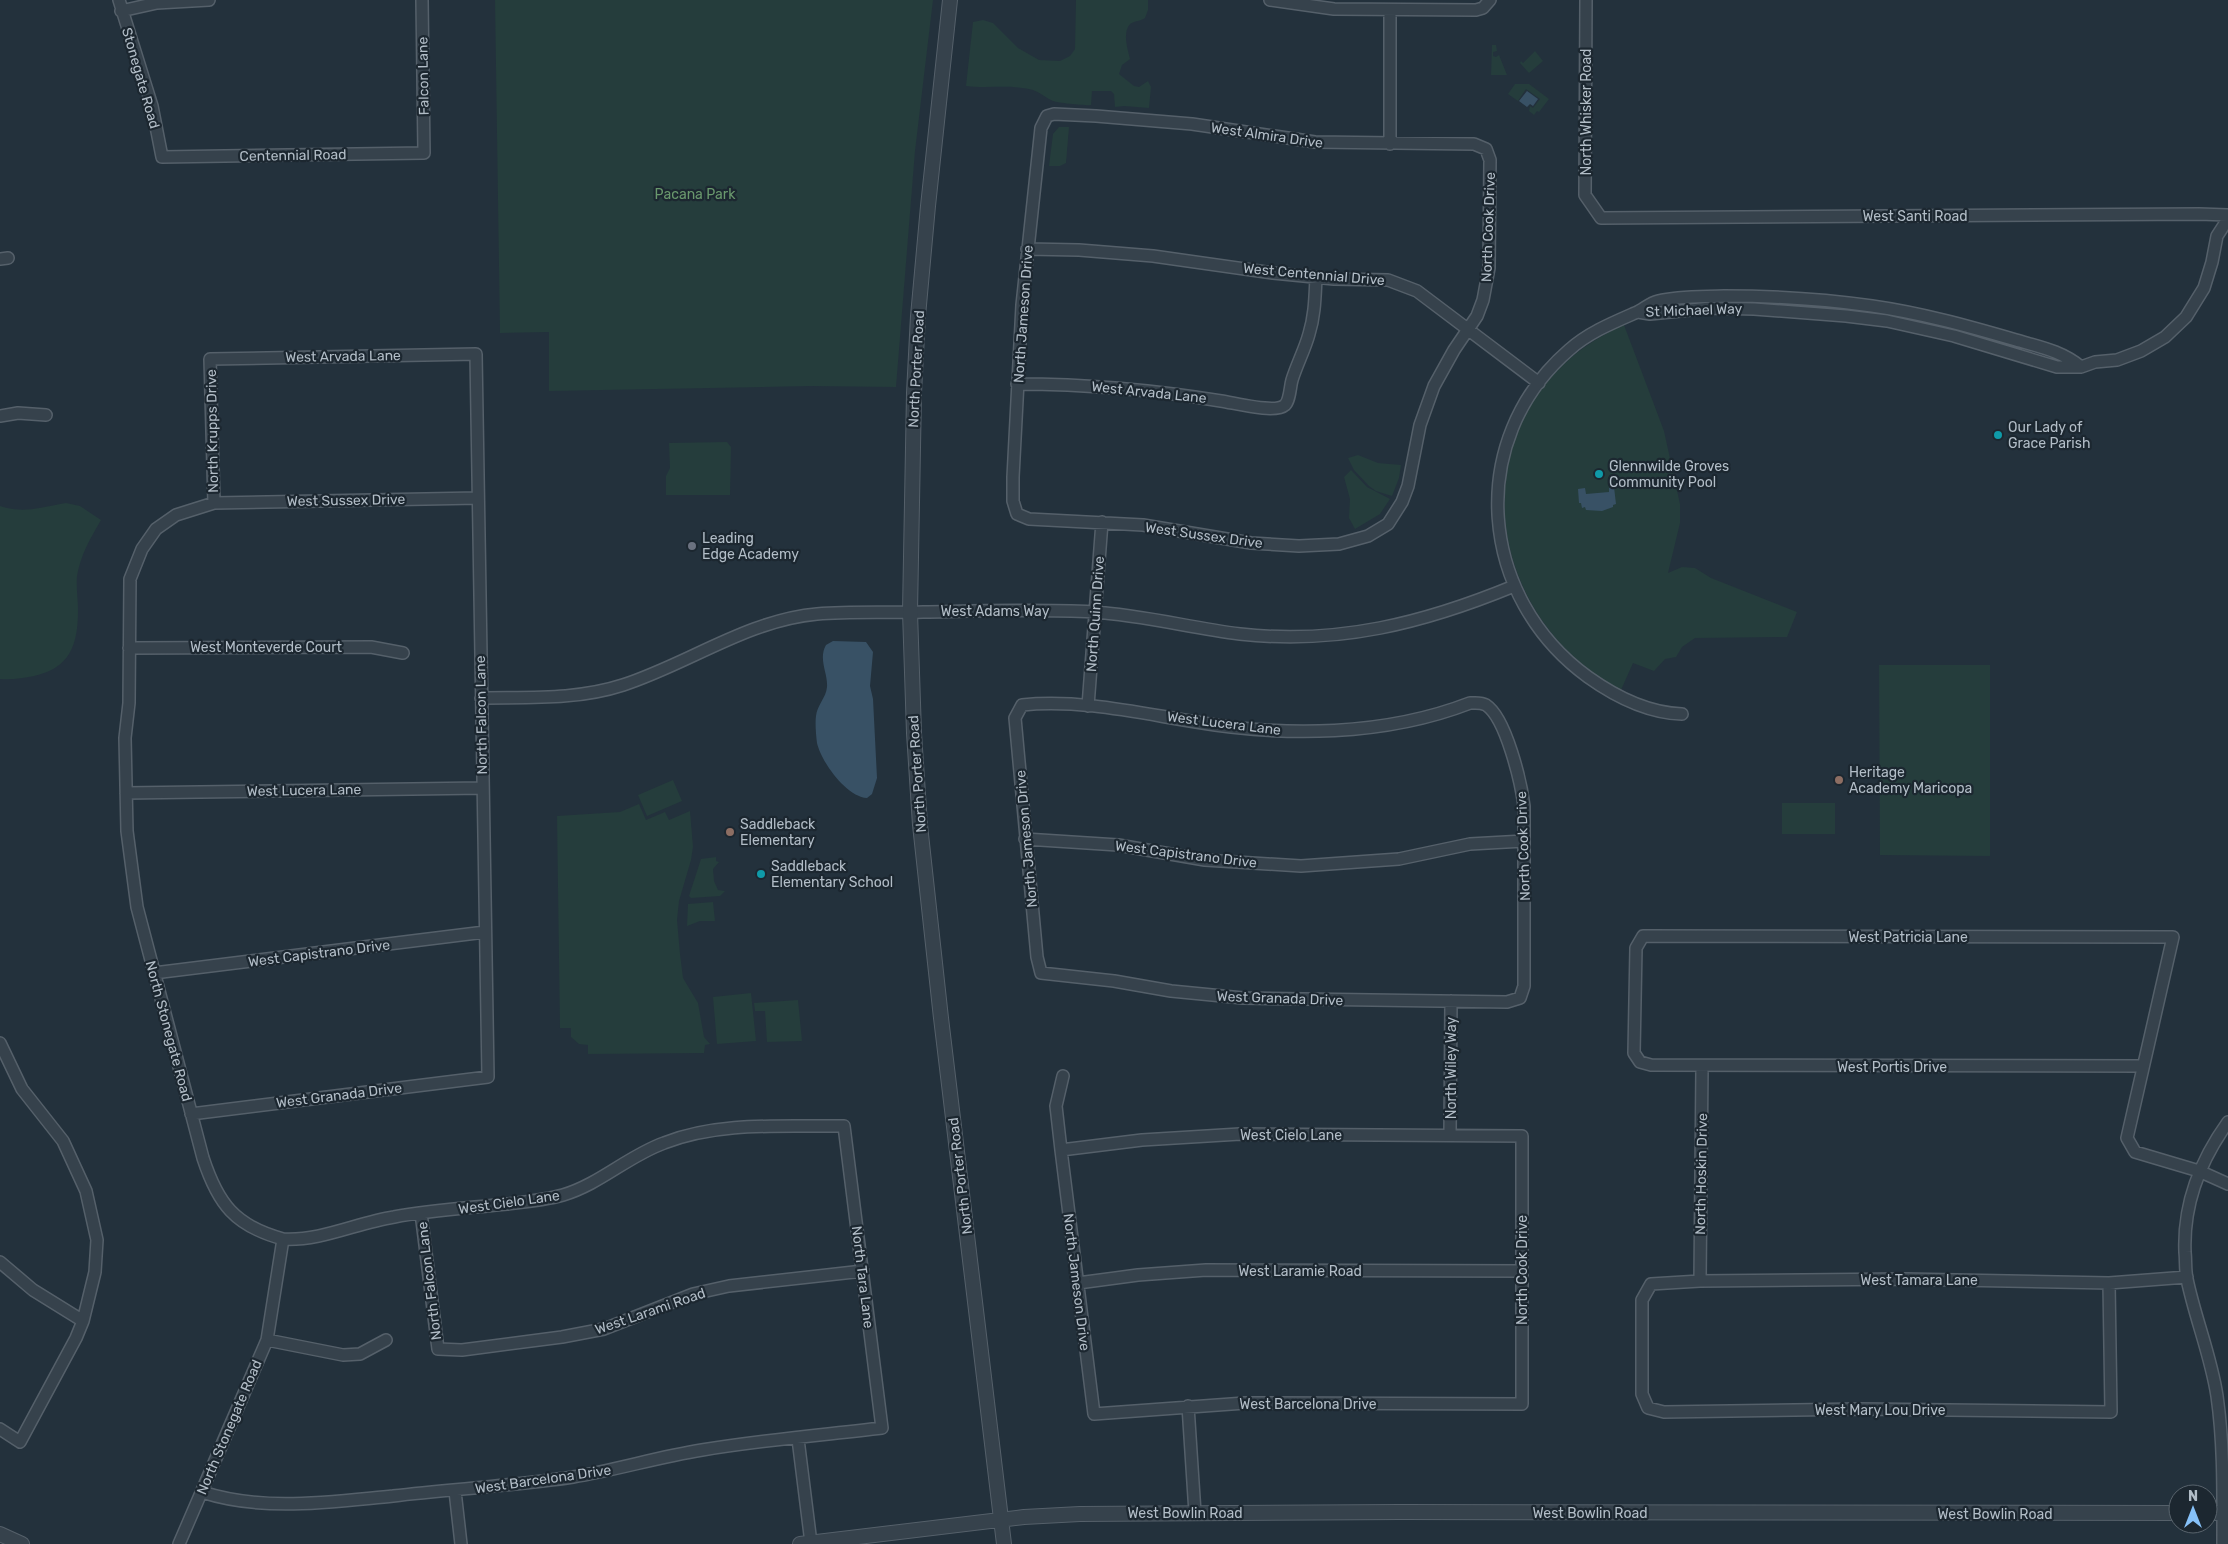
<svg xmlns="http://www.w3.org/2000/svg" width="2228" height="1544" viewBox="0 0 2228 1544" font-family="Rubik,sans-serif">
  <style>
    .green { fill: #253d3c }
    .water { fill: #385165 }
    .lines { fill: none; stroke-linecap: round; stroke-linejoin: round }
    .minor-casing { stroke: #55606a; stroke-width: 14 }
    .tertiary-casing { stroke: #55606a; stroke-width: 16 }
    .minor { stroke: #36424c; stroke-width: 11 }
    .tertiary { stroke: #36424c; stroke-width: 14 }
    .culture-dot { fill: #0f9aa8; stroke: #1c2730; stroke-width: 2 }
    .worship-dot { fill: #6b7280; stroke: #1c2730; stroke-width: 2 }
    .education-dot { fill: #8d6e63; stroke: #1c2730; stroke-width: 2 }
    .labels { text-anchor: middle; stroke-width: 4.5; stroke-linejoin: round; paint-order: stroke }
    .street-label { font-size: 14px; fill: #b2bdc7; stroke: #1c2730 }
    .park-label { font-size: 14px; fill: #69986d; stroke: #1c2730 }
    .poi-label { font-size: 14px; fill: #b2bdc7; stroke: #1c2730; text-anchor: start }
  </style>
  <rect width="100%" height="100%" fill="#23313c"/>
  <path class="green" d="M 495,0 L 933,0 L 915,151 L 896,387 L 810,386 L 549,391 L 549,332 L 500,333 Z
    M 1076,0 L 1148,0 L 1148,10 L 1145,18 C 1141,21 1134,21 1130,24 C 1122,33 1128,50 1130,59 L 1122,65 L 1119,74 L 1134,86 L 1139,87 L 1148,81 L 1151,87 L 1149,108 L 1124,106 L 1115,107 L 1114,94 L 1111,91 L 1092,91 L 1091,105 C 1089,106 1058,103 1053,101 C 1046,98 1041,93 1033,90 C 1011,84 988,89 966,86 L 973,22 L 983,20 L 993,23 L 1018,48 L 1039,60 L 1060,61 L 1070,56 L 1075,49 Z
    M 1492,45 L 1496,45 L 1497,51 L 1493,52 L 1493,56 L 1496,57 L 1499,55 L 1507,75 L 1491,75 Z
    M 1535,51 L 1543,61 L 1529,73 L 1520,63 L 1521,61 L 1523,63 Z
    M 1515,84 L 1529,84 L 1549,99 L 1539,112 L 1537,111 L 1534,115 L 1529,111 L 1530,106 L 1533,108 L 1540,99 L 1526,89 L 1518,101 L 1508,94 Z
    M 1059,127 L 1069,127 L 1066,163 L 1060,166 L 1049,166 L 1053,134 Z
    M 1624,325 L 1664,431 L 1680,504 L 1680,523 L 1668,573 L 1682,567 L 1695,568 L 1711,578 L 1797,612 L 1787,637 L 1695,638 L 1682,647 L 1676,657 L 1665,659 L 1654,671 L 1633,663 L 1621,690 C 1470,609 1460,397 1624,325 Z
    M 727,442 L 731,447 L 730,495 L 666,495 L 666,476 L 670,468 L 669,443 Z
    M 1358,455 L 1378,463 L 1401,465 L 1399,478 L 1392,496 L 1376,491 L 1369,486 L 1354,470 L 1348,458 Z
    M 1351,470 L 1367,487 L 1390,499 L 1380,514 L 1355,529 L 1349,518 L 1350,499 L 1344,477 Z
    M 66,503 L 80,506 L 101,520 C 90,539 81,554 77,576 C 76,588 78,599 78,610 C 78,645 70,668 34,676 C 23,678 12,680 0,679 L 0,506 C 24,514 42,507 66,503 Z
    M 1879,665 L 1990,665 L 1990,856 L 1880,855 Z
    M 673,780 L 682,801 L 647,816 L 638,795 Z
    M 1782,803 L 1835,803 L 1835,834 L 1782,834 Z
    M 639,804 L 646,820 L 665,812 L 669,820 L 690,811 L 693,847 L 691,860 L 679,901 L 677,920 L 680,954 L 683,978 L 698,1003 L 704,1037 L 710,1044 L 705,1045 L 704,1053 L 588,1054 L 588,1045 L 579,1044 L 571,1037 L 571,1028 L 560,1028 L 557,816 L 620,812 Z
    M 716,857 L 716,861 L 719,862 L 713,869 L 714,881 L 718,890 L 725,891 L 720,896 L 691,898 L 689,896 L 701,859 Z
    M 713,902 L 715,921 L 700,921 L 687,926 L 688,904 Z
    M 751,993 L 756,1041 L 717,1044 L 713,997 Z
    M 798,1000 L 802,1041 L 767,1042 L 765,1011 L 755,1011 L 754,1003 Z"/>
  <path class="water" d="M 1527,91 L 1538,99 L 1533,106 L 1530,104 L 1527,107 L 1519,101 Z
    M 1614,487 L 1616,504 L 1613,505 L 1613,507 L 1602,511 L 1586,510 L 1585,507 L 1582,508 L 1581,503 L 1579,503 L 1578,489 L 1585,488 L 1586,494 L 1609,492 L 1609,488 Z
    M 833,641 L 866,642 L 873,652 L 870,686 L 873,699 L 877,778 L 872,794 L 867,798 C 846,797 821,761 817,743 C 816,735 815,723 816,716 C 817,705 826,698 827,687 C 828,673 818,659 826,645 Z"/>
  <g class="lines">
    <defs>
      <path id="minor" d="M 119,0 L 152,106 L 162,157 L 424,153 L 422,0
        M 1270,0 L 1334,9 L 1476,10 L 1483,8 L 1490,0
        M 1586,0 L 1585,195 L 1601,218 L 2199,214 L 2228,215
        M 1390,10 L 1390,144
        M 121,11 L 157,3 L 209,0
        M 1054,114 L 1096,116 L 1192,124 L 1315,142 L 1474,144 L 1486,149 L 1490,160 L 1489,268 L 1483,300 L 1477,316 L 1454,350 L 1434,386 L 1420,425 L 1408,486 L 1402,502 L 1388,524 L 1368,536 L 1339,544 L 1299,546 L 1251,543 L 1143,525 L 1029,519 L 1017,514 L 1013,501 L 1013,477 L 1022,305 L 1041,128 L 1047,116 Z
        M 1027,249 L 1079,250 L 1153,256 L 1273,273 L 1334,279 L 1388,280 L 1417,291 L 1539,383
        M 0,259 L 8,258
        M 1638,312 L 1650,314 L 1711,308 L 1754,309 L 1846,316 L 1887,321 L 1954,336 L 2057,367 L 2081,367 L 2095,362 L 2117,360 L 2141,351 L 2165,337 L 2186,317 L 2204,288 L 2212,262 L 2217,236 L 2228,219
        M 1017,384 C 1086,384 1154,390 1221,401 C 1235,403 1275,414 1285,405 C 1290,400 1290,387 1292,380 C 1297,364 1305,349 1309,334 C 1315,315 1315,296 1316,277
        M 0,416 L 18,413 L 46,415
        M 129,648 L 371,647 L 403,653
        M 481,698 C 529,697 577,700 623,685 C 688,664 748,620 817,614 C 852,611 888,613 923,612 C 980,611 1037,609 1093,612 C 1143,615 1191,628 1240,634 C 1338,645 1424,623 1514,586
        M 1470,703 C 1475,703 1481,702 1486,705 C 1506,718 1521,782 1524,806 L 1524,986 L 1520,998 L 1507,1002 L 1243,998 L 1171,991 L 1114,981 L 1041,973 L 1037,957 L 1015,718 L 1022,705 C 1080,699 1139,713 1196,722 C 1285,737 1385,736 1470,703 Z
        M 1088,706 L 1102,522
        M 1682,714 C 1648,713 1616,697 1588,677 C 1479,598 1464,441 1569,350 C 1588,333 1612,323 1635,313 C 1643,310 1649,303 1658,301 C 1679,296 1702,297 1724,296 C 1774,296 1822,299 1872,306 C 1921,313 1968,326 2016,340 C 2040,347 2062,351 2081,367
        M 126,793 L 482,788
        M 1025,839 L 1118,845 L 1205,860 L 1301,866 L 1399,859 L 1470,844 L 1524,841
        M 154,973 L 485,932
        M 0,1043 L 22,1089 L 63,1141 L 86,1191 L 97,1240 L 95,1272 L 83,1321 L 76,1338 L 20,1442 L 0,1429
        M 2143,1066 L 1651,1065 L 1640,1062 L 1634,1053 L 1636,948 L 1643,936 L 2173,937 L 2127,1138 L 2135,1152 L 2199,1171 L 2228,1184
        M 191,1114 L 488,1077 L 476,354 L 210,359 L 214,503
        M 1450,1135 L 1451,1001
        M 1061,1150 L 1142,1140 L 1240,1134 L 1522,1136 L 1522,1404 L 1245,1403 L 1094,1414 L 1061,1150 L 1056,1106 L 1063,1076
        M 421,1213 L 438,1349 L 462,1350 L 562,1337 L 604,1329 L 693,1294 L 729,1286 L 863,1271
        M 0,1262 L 33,1290 L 83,1321
        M 1700,1281 L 1702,1067
        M 1078,1283 L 1138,1275 L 1206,1270 L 1522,1271
        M 2109,1283 L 2111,1412 L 1861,1409 L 1664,1412 L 1648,1408 L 1642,1394 L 1642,1300 L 1651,1284 L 1700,1281 L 1904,1279 L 2109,1283 L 2187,1277
        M 267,1340 L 343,1355 L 360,1354 L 386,1340
        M 1188,1406 L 1195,1513
        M 798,1439 L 811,1543
        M 455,1491 L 461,1544
        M 202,1492 C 264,1512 329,1502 393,1496 C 453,1489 513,1486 573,1477 C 616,1470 658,1457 702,1450 C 762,1440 822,1435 882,1428 L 844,1126 C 784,1127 720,1121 664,1143 C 628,1156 600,1184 563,1195 C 545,1200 525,1202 507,1204 C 469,1208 431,1210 394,1217 C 356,1223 322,1241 283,1239
        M 179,1544 L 267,1340 L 283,1239 C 235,1226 218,1204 203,1158 L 137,907 L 127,831 L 125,738 L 129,703 L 130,579 L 142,549 L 156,529 L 176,515 L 214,503 L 478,498
        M 2223,1544 C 2223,1495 2224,1445 2217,1396 C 2211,1356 2195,1318 2187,1279 C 2185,1270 2186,1261 2185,1252 C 2183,1203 2200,1161 2228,1122"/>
      <path id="tertiary" d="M 950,0 L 928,206 L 918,316 L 914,393 L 910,612 L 914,733 L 920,825 L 941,1018 L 1004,1544
        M 2208,1513 L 2228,1513
        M 0,1534 L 22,1544
        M 800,1544 L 1024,1517 L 1080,1514 L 1400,1512 L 2178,1513"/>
    </defs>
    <use href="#minor" class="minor-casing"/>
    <use href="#tertiary" class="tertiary-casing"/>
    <use href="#minor" class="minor"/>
    <use href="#tertiary" class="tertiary"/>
  </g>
  <g class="culture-dot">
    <circle cx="1998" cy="435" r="5"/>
    <circle cx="1599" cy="474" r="5"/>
    <circle cx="761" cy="874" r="5"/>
  </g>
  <circle class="worship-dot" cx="692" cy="546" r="5"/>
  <g class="education-dot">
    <circle cx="1839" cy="780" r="5"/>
    <circle cx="730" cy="832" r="5"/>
  </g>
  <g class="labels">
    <g class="street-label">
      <text transform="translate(423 76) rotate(-91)" y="5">Falcon Lane</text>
      <text transform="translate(141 78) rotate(74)" y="5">Stonegate Road</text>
      <text transform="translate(1586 112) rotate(-90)" y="5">North Whisker Road</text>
      <text transform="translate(1267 135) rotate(8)" y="5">West Almira Drive</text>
      <text transform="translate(293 155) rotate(-1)" y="5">Centennial Road</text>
      <text x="1915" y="221">West Santi Road</text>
      <text transform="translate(1488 227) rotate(-88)" y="5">North Cook Drive</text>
      <text transform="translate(1314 274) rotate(5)" y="5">West Centennial Drive</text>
      <text transform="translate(1694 310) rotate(-2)" y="5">St Michael Way</text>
      <text transform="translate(1023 314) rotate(-86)" y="5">North Jameson Drive</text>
      <text transform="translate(343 356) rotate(-1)" y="5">West Arvada Lane</text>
      <text transform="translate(916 369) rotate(-87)" y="5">North Porter Road</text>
      <text transform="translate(1149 392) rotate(6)" y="5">West Arvada Lane</text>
      <text transform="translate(212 431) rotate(-91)" y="5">North Krupps Drive</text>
      <text transform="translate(346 500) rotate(-1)" y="5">West Sussex Drive</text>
      <text transform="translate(1204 535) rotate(8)" y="5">West Sussex Drive</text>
      <text x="995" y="616">West Adams Way</text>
      <text transform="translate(1095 614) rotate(-86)" y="5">North Quinn Drive</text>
      <text x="266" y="652">West Monteverde Court</text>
      <text transform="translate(481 715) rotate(-91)" y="5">North Falcon Lane</text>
      <text transform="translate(1224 723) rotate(7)" y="5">West Lucera Lane</text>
      <text transform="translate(917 774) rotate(-94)" y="5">North Porter Road</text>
      <text transform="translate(304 790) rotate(-1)" y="5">West Lucera Lane</text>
      <text transform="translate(1026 839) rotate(-95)" y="5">North Jameson Drive</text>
      <text transform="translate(1523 846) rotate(-92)" y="5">North Cook Drive</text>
      <text transform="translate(1186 854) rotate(7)" y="5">West Capistrano Drive</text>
      <text x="1908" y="942">West Patricia Lane</text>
      <text transform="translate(319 953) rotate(-7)" y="5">West Capistrano Drive</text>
      <text transform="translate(1280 998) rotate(2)" y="5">West Granada Drive</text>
      <text transform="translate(169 1031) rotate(75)" y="5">North Stonegate Road</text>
      <text x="1892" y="1072">West Portis Drive</text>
      <text transform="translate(1451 1068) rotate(-90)" y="5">North Wiley Way</text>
      <text transform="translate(339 1095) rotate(-7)" y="5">West Granada Drive</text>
      <text x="1291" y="1140">West Cielo Lane</text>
      <text transform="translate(1701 1174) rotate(-89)" y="5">North Hoskin Drive</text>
      <text transform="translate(960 1176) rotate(-97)" y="5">North Porter Road</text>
      <text transform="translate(509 1202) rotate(-8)" y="5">West Cielo Lane</text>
      <text transform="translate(1522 1270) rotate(-90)" y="5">North Cook Drive</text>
      <text x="1300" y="1276">West Laramie Road</text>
      <text transform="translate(863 1277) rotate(83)" y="5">North Tara Lane</text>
      <text x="1919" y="1285">West Tamara Lane</text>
      <text transform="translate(429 1281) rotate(-97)" y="5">North Falcon Lane</text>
      <text transform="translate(1077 1282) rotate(83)" y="5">North Jameson Drive</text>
      <text transform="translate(650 1311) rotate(-19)" y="5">West Larami Road</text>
      <text x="1308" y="1409">West Barcelona Drive</text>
      <text x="1880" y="1415">West Mary Lou Drive</text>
      <text transform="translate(229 1427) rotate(-67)" y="5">North Stonegate Road</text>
      <text transform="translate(543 1479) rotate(-8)" y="5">West Barcelona Drive</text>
      <text x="1185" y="1518">West Bowlin Road</text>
      <text x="1590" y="1518">West Bowlin Road</text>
      <text x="1995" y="1519">West Bowlin Road</text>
    </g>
    <g class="park-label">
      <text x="695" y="199">Pacana Park</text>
    </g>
    <g class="poi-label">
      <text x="2008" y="432">Our Lady of<tspan x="2008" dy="16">Grace Parish</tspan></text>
      <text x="1609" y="471">Glennwilde Groves<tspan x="1609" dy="16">Community Pool</tspan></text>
      <text x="702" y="543">Leading<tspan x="702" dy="16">Edge Academy</tspan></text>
      <text x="1849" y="777">Heritage<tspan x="1849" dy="16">Academy Maricopa</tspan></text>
      <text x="740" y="829">Saddleback<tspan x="740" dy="16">Elementary</tspan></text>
      <text x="771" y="871">Saddleback<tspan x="771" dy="16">Elementary School</tspan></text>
    </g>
  </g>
  <g transform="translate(2193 1509)"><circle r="24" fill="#1c2730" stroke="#58636c"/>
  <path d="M0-4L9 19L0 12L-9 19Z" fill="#86c1f8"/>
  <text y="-8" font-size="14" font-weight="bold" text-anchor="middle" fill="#b2bdc7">N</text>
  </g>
</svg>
